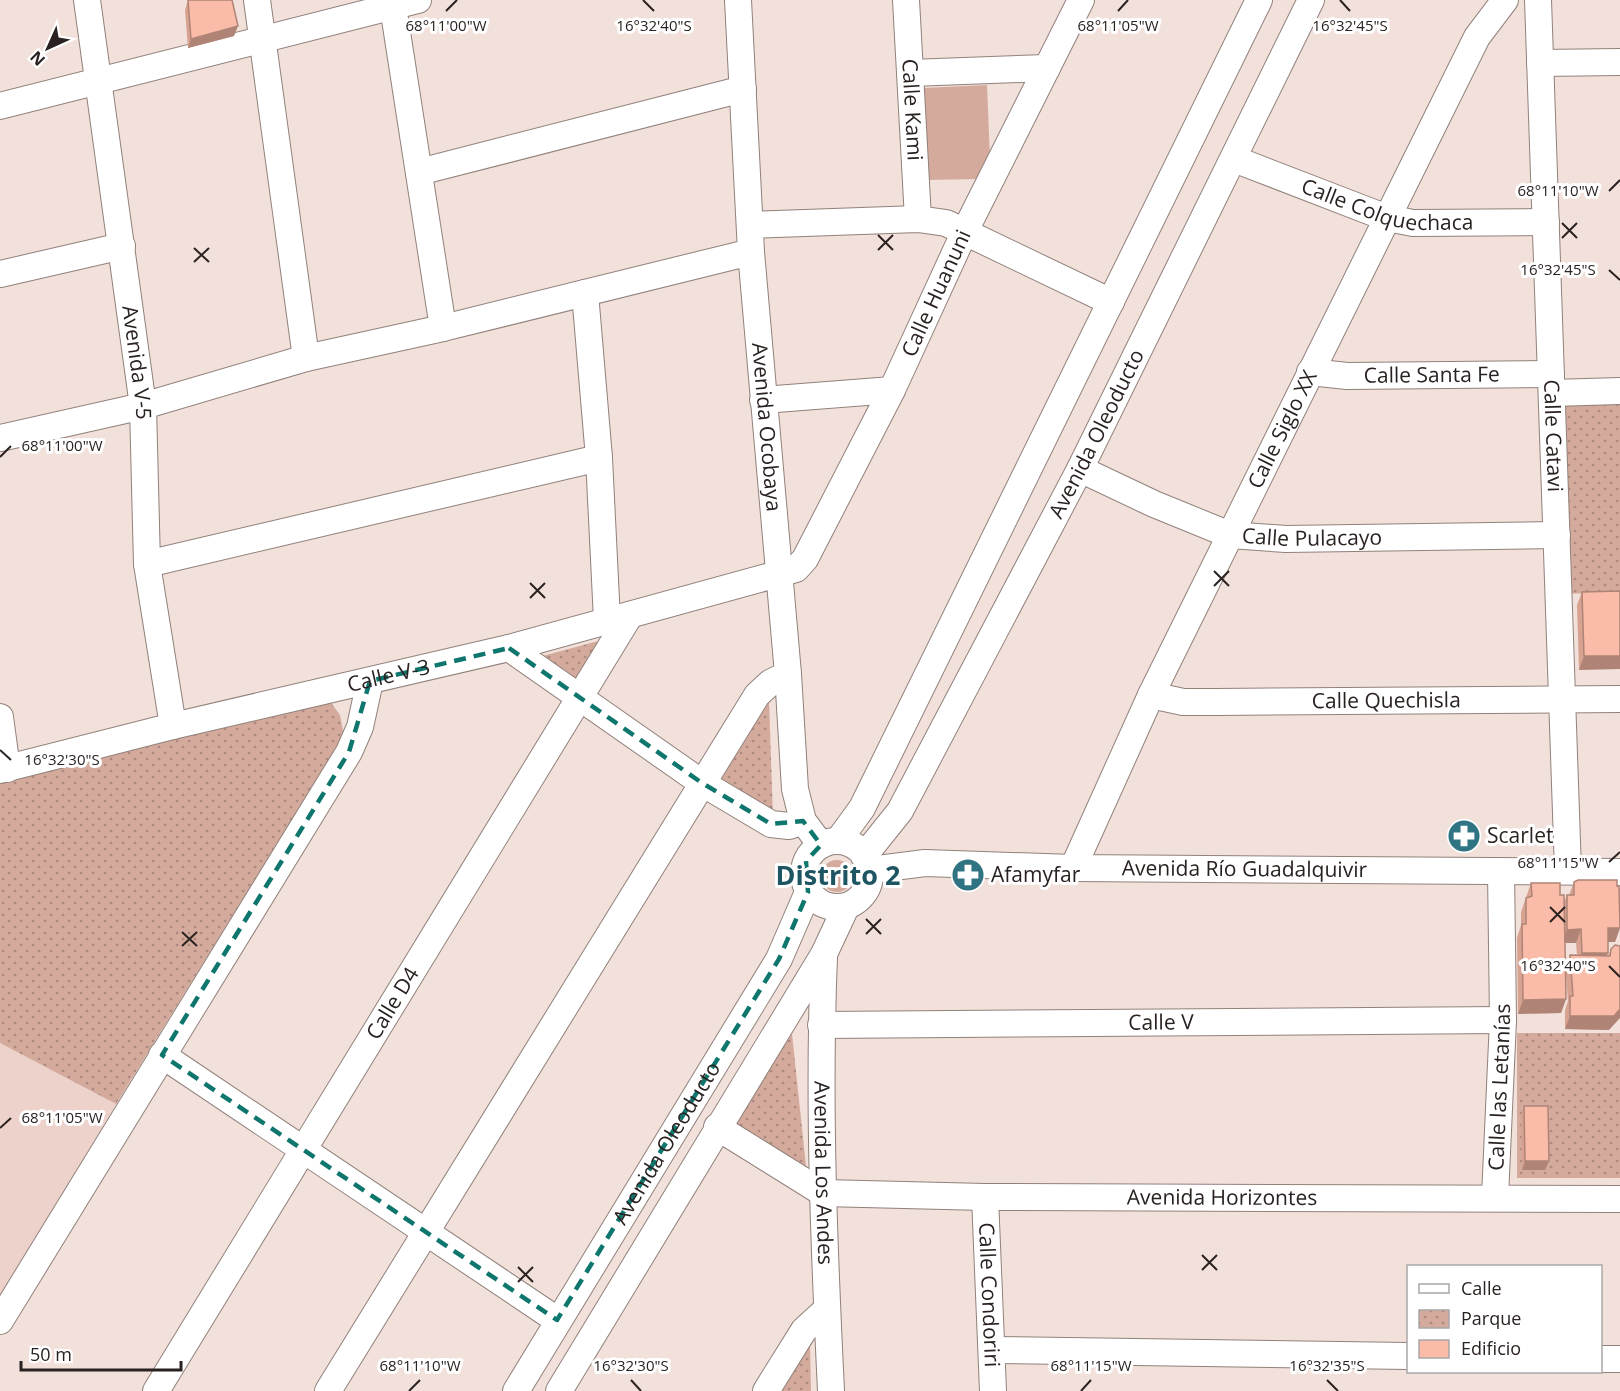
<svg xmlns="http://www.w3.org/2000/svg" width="1620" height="1391" viewBox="0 0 1620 1391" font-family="'Open Sans',sans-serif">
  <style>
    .built { fill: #ecd2ca }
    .green { fill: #d4aa9c }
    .park { fill: url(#park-dots) }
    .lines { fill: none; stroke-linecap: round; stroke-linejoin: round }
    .minor-casing { stroke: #91817b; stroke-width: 28 }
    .minor { stroke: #fff; stroke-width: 26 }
    .wall { fill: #d7a290; fill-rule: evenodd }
    .shaded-wall { fill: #af8476 }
    .building { fill: #fabca8; stroke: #af8476; stroke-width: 1.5 }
    .marked { fill: none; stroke: #0f766e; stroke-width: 4.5; stroke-dasharray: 12 8; stroke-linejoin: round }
    .ticks { fill: none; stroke: #292220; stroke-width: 2 }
    .labels { text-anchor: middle; stroke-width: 6; stroke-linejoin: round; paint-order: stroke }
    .street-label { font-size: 21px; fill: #292220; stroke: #fff }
    .poi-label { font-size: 21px; fill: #292220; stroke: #fff; text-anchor: start }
    .district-label { font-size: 27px; font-weight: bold; fill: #1e5562; stroke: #fff }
    .ticks-label { font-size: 15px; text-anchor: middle; fill: #292220; stroke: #fff; stroke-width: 6; stroke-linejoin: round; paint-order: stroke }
  </style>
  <defs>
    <pattern id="park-dots" width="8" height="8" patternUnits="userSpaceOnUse" patternTransform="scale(1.5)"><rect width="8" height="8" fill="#d4aa9c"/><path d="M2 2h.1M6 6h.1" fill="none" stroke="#ac8a7f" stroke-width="1.8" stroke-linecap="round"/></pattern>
  </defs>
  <rect width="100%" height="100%" fill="#f2e0da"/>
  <path class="built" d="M 0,1043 L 116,1104 L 0,1297 Z"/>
  <path class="green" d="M 987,85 L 990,159 L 978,179 L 927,180 L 923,88 Z
    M821 876a16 16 0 1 1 32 0a16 16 0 1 1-32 0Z"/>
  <path class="park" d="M 1620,399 L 1620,592 L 1566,594 L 1556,400 Z
    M 602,640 L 574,682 L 535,658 Z
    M 329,700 L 340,715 L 344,735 L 116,1104 L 0,1043 L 0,777 Z
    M 769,700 L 773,818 L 721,780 Z
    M 1517,1033 L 1620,1033 L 1620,1178 L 1517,1178 Z
    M 792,1034 L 806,1166 L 734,1124 Z
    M 810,1343 L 811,1391 L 782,1391 Z"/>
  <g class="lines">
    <defs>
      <g id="minor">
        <path id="s1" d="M 87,0 L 143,406 L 147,564 L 173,726"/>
        <path d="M 257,0 L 306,358"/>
        <path d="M 392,0 L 443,328"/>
        <path id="s2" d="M 738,0 L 751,252 L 788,674 L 795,789 L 803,821 L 821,845"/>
        <path id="s3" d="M 906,0 L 918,219"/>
        <path id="s4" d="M 1538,0 L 1568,871"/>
        <path d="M 1540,63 L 1620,62"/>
        <path d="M 910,73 L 1047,68"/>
        <path d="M 0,106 L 418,0"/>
        <path id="s5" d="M 1234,159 L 1387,218 L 1413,223 L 1546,222"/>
        <path d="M 419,172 L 743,89"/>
        <path d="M 750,225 L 918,219 L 946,223 L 1111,302"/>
        <path d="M 0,274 L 122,246"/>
        <path d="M 585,293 L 599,458 L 607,620"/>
        <path id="s6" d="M 1310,372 L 1347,376 L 1551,374"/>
        <path d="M 1552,393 L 1620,391"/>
        <path d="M 763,400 L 892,390"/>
        <path d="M 0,438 L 143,406 L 306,358 L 443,328 L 751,252"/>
        <path id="s7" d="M 1080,469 L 1154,504 L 1230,535 L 1286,539 L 1557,535"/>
        <path d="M 147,564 L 599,458"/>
        <path d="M 509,648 L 702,783 L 771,824 L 789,826 L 803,821"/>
        <path id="s8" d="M 1151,695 L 1183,702 L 1216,702 L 1620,699"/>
        <path d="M 0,717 L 7,769"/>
        <path id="s9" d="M 0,770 L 173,726 L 509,648 L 796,569 L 805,559 L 892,390 L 965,231 L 1081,0"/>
        <circle cx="837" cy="874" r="33"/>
        <path d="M 838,841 L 862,808 L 1259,0"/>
        <path id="s10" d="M 864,856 L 900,811 L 1080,469 L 1311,0"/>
        <path id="s11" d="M 1073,868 L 1151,695 L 1477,37 L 1505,0"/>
        <path id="s12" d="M 870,870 L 925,863 L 1073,868 L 1620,872"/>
        <path id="s13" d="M 824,957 C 818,1101 824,1246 831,1391"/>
        <path id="s14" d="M 821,1025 L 1503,1020"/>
        <path d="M 162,1055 L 557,1320"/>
        <path id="s15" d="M 717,1127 L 823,1193 L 985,1197 L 1620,1199"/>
        <path id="s16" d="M 985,1197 L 993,1391"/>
        <path id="s17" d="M 1495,1197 L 1503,1020 L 1501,871"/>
        <path d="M 0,1321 L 349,752 L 360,727 L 370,681"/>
        <path d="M 993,1350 L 1408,1356"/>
        <path d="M 1600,1359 L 1620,1359"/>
        <path id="s18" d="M 156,1391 L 630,615"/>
        <path d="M 328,1391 L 757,695 L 770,683 L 788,674"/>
        <path id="s19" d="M 516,1391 L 779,959 L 808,892"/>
        <path d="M 559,1391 L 824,954 L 846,907"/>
        <path d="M 766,1391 L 804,1330 L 827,1309"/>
      </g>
    </defs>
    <use href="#minor" class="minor-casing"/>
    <use href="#minor" class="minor"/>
  </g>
  <path class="wall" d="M 188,0 L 234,36 L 188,48 L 185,10 Z
    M 1620,591 L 1579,670 L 1577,605 L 1582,592 Z
    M 1574,882 L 1620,928 L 1615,942 L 1608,942 L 1608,953 L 1606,956 L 1608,956 L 1611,949 L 1609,1030 L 1565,1029 L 1565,1010 L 1568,1001 L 1566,975 L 1566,999 L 1561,1013 L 1518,1014 L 1517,938 L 1521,925 L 1521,912 L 1531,883 L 1560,895 L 1564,902 L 1567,895 L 1569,895 ZM 1565,943 L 1576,943 L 1577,955 L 1570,955 L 1566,968 Z
    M 1524,1106 L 1545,1170 L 1522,1170 L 1521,1115 Z"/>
  <path class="shaded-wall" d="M 238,26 L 234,36 L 188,48 L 191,39 Z
    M 1584,656 L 1620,656 L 1620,669 L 1579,670 Z
    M 1608,928 L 1620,928 L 1615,942 L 1603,942 Z
    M 1581,929 L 1576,943 L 1562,943 L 1567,930 Z
    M 1582,953 L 1608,953 L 1603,966 L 1577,966 Z
    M 1566,999 L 1561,1013 L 1518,1014 L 1523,1000 Z
    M 1620,1009 L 1620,1018 L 1609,1030 L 1565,1029 L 1570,1016 Z
    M 1525,1161 L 1549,1161 L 1545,1170 L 1522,1170 Z"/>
  <path class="building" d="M 188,0 L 232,0 L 238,26 L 191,39 Z
    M 1620,591 L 1620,656 L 1584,656 L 1582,592 Z
    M 1578,880 L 1617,880 L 1617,886 L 1619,886 L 1620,928 L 1608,928 L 1608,953 L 1582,953 L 1581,929 L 1567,930 L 1567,895 L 1574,895 L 1574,882 Z
    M 1531,883 L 1560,883 L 1560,895 L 1564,895 L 1566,999 L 1523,1000 L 1522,924 L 1526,924 L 1526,898 L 1532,896 Z
    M 1615,945 L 1620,946 L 1620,1009 L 1614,1016 L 1570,1016 L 1570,996 L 1573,996 L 1570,955 L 1610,956 L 1611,949 Z
    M 1524,1106 L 1548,1106 L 1549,1161 L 1525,1161 Z"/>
  <path class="marked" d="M 509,648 L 702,783 L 771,824 L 803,821 L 821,845 L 806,861 L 808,892 L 779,959 L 557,1320 L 162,1055 L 349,752 L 370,681 Z"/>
  <path class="ticks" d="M 643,0 L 654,11M 1340,0 L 1350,11M 446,11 L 457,0M 1118,11 L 1128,0M 1609,191 L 1620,180M 1562,223 L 1577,238M 878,235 L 893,250M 1562,238 L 1577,223M 194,248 L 209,262M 878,250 L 893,235M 194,262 L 209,248M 1609,270 L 1620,280M 0,457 L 11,446M 1214,571 L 1229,586M 530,583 L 545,598M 1214,586 L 1229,571M 530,598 L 545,583M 0,750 L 11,760M 1609,862 L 1620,852M 1550,907 L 1565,922M 866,919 L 881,934M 1550,922 L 1565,907M 182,932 L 197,946M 866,934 L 881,919M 182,946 L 197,932M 1609,966 L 1620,977M 0,1128 L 11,1118M 1202,1255 L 1217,1270M 518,1267 L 533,1282M 1202,1270 L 1217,1255M 518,1282 L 533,1267M 631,1380 L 641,1391M 1327,1380 L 1338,1391M 409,1391 L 420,1380M 1081,1391 L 1091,1380"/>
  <defs>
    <symbol id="pharmacy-disc" viewBox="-11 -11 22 22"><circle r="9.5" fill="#307484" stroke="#fff"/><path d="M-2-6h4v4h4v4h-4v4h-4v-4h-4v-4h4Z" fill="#fff"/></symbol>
  </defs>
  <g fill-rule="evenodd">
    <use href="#pharmacy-disc" x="1445" y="817" width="38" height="38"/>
    <use href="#pharmacy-disc" x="949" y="856" width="38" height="38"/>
  </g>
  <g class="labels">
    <g class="street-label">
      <text dy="7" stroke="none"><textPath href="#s3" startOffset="110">Calle Kami</textPath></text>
      <text dy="7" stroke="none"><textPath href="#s5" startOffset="162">Calle Colquechaca</textPath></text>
      <text dy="7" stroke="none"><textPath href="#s9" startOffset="1131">Calle Huanuni</textPath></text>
      <text dy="7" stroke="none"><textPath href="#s1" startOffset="366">Avenida V-5</textPath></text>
      <text dy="7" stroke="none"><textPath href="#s6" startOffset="122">Calle Santa Fe</textPath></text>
      <text dy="7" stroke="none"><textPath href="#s2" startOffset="428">Avenida Ocobaya</textPath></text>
      <text dy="7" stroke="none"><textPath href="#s11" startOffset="486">Calle Siglo XX</textPath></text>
      <text dy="7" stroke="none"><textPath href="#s10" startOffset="483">Avenida Oleoducto</textPath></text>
      <text dy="7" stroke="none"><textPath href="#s4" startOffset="436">Calle Catavi</textPath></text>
      <text dy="7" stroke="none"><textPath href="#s7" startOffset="246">Calle Pulacayo</textPath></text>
      <text dy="7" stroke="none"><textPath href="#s9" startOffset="400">Calle V-3</textPath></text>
      <text dy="7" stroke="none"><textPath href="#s8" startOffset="236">Calle Quechisla</textPath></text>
      <text dy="7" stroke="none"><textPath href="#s12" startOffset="375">Avenida Río Guadalquivir</textPath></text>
      <text dy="7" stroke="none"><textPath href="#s18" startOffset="454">Calle D4</textPath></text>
      <text dy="7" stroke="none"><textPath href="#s14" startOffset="340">Calle V</textPath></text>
      <text dy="7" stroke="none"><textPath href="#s17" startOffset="110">Calle las Letanías</textPath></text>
      <text dy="7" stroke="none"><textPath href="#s19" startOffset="290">Avenida Oleoducto</textPath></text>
      <text dy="7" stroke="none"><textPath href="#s13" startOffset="216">Avenida Los Andes</textPath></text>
      <text dy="7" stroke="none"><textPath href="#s15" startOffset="524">Avenida Horizontes</textPath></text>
      <text dy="7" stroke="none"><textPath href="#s16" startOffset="98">Calle Condoriri</textPath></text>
    </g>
    <g class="poi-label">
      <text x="1487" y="843">Scarlet</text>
      <text x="991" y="882">Afamyfar</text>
    </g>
    <g class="district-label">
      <text x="838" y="885">Distrito 2</text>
    </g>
  </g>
  <g class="ticks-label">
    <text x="1350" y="31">16°32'45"S</text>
    <text x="446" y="31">68°11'00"W</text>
    <text x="654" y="31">16°32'40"S</text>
    <text x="1118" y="31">68°11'05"W</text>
    <text x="1558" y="196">68°11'10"W</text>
    <text x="1558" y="275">16°32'45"S</text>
    <text x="62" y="451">68°11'00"W</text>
    <text x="62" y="765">16°32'30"S</text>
    <text x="1558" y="868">68°11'15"W</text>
    <text x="1558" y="971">16°32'40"S</text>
    <text x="62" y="1123">68°11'05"W</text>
    <text x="420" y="1371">68°11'10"W</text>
    <text x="1091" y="1371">68°11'15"W</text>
    <text x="631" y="1371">16°32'30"S</text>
    <text x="1327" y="1371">16°32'35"S</text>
  </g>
  <rect x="1407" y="1265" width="195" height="108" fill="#ffffff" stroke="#a9a7a6" stroke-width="1.5"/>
  <rect x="1419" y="1284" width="30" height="9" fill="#ffffff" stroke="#a9a7a6" stroke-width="1.5"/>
  <text x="1461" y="1295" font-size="18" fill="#292220">Calle</text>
  <rect x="1419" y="1310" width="30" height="18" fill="url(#park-dots)" stroke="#a9a7a6" stroke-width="1.5"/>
  <text x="1461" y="1325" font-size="18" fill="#292220">Parque</text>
  <rect x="1419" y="1340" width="30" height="18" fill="#fabca8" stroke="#a9a7a6" stroke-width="1.5"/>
  <text x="1461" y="1355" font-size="18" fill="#292220">Edificio</text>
  <g transform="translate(48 48) rotate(225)" stroke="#ffffff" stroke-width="4.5" paint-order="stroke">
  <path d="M0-4.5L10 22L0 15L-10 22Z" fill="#292220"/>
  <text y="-9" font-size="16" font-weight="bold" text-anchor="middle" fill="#292220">N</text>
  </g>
  <path d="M21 1361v9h160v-9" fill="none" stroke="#292220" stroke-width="3"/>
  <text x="30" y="1361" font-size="18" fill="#292220" stroke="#ffffff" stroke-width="4.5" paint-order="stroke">50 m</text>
</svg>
